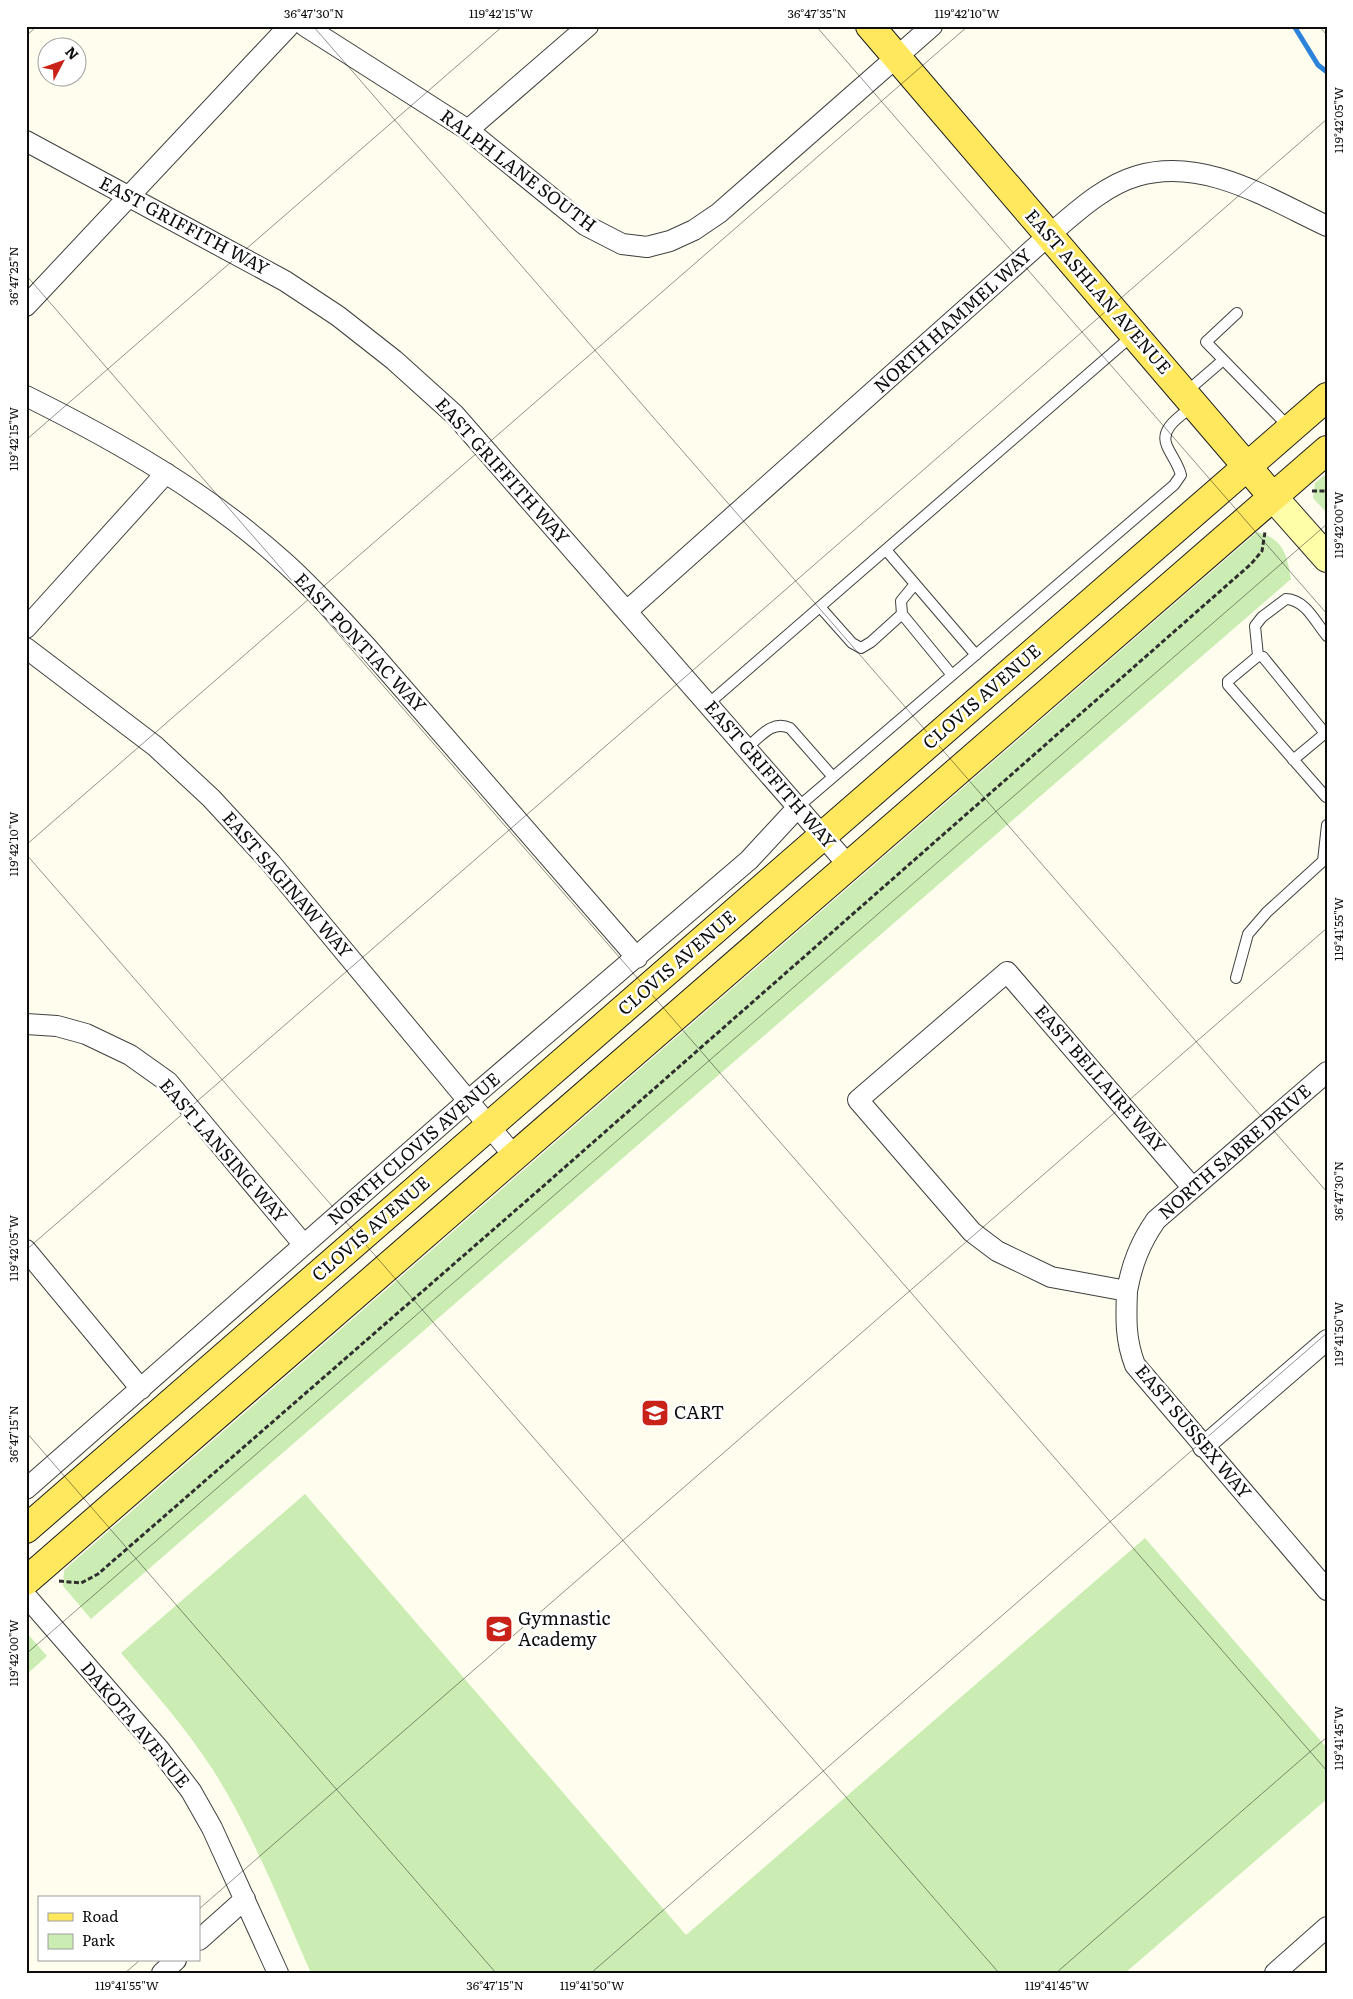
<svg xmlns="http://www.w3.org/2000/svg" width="1353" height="1999" viewBox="0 0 1353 1999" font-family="Literata,serif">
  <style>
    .green { fill: #cbedb3 }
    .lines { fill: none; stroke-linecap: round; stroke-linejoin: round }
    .stream { stroke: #2d83d9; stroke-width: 5 }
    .service-casing { stroke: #404040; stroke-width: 12 }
    .minor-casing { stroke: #404040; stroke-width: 22 }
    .secondary-casing { stroke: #2f2f2f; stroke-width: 30 }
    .primary-casing { stroke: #1e1e1e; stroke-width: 30 }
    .path { stroke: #2f2f2f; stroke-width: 3; stroke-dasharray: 5 2.5; stroke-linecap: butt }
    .service { stroke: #fff; stroke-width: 10 }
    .minor { stroke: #fff; stroke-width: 20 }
    .secondary { stroke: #fffea8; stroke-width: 28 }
    .primary { stroke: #ffe85d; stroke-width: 28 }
    .ticks { fill: none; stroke: #0d0d0d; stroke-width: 1; stroke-opacity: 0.45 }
    .labels { text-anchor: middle; stroke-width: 5; stroke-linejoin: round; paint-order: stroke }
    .street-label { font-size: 18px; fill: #0d0d0d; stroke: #fff }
    .poi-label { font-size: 18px; fill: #0d0d0d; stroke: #fff; text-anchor: start }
    .neatline { fill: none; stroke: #0d0d0d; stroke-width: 2 }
    .ticks-label { font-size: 12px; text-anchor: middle; fill: #0d0d0d }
  </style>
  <rect width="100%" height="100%" fill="#fffded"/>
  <path class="green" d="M 1327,473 L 1327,513 L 1313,498 L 1315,483 Z
    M 1257,532 C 1284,539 1287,555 1291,579 L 91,1619 L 63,1586 L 64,1570 Z
    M 305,1494 L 686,1935 L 1145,1538 L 1327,1748 L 1327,1799 L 1125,1973 L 311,1973 C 281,1905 253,1833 213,1770 C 186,1728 153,1691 121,1653 Z
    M 26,1632 L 47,1656 L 26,1675 Z"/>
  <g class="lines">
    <path class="stream" d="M 1294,26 L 1318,65 L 1327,72"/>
    <defs>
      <path id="service" d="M 1237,313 L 1206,342 L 1289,427
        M 1185,393 L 1222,361
        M 886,550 L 976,655
        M 820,607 L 852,643 L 861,648 L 871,642 L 902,614 L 952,675
        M 902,614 L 901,601 L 915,584
        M 1258,656 L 1255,626 L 1262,617 L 1286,599 C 1306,600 1315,622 1327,636
        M 708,704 L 1133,335
        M 747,748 C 761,736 772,720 790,728 L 833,777
        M 1293,760 L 1323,735 L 1324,732 L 1263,657 L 1258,656 L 1228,681 L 1228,685 L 1326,797 L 1327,797
        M 798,807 L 1174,485 L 1181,475 C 1178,464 1172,457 1167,446 C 1159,428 1181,416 1193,406
        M 1236,978 L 1248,934 L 1267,912 L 1323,861 L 1327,825"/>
      <path id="minor" d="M 305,26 L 468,130 L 585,225 L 622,244 L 647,247 L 670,241 L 694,230 L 719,213 L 932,26
        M 468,130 L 588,26
        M 26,141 L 285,281 L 338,316 L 394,360 L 455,415 L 849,866
        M 26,306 L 289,26
        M 26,396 C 117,441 208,493 284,562 C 313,588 339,617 366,646 L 637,958
        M 627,611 L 1049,235 C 1075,213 1103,186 1137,176 C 1203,156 1269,199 1327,226
        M 26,628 L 166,473
        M 26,648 L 155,746 L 211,798 L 270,862 L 514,1156
        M 26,1024 L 57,1026 L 86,1034 L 130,1055 L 168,1082 L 304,1245
        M 1192,1187 L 1007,972 L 858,1100 L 972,1232 L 997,1251 L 1051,1277 L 1127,1291 C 1126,1318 1125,1339 1135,1365 L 1327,1590
        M 26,1250 L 141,1389
        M 1127,1291 C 1132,1264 1140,1243 1156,1220 L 1327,1072
        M 1203,1447 L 1327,1340
        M 26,1489 L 469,1100 L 749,860 L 798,807
        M 26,1596 L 159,1749 L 191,1791 L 212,1828 L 278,1973
        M 199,1940 L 245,1899
        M 162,1973 L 176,1960
        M 1275,1973 L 1327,1927"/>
      <path id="secondary" d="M 1273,497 L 1327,558"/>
      <path id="primary" d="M 870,26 L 1273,497
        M 26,1529 L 1327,397
        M 26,1581 L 1327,450"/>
    </defs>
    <use href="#service" class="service-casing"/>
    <use href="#minor" class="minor-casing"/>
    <use href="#secondary" class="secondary-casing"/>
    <use href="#primary" class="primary-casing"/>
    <path class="path" d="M 1312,491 L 1327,491
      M 59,1581 L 81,1583 L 98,1574 L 540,1189 L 1251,564 L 1262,551 L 1265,532"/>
    <use href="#service" class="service"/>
    <use href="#minor" class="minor"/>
    <use href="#secondary" class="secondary"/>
    <use href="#primary" class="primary"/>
  </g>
  <path class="ticks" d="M 313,26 L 1327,1192M 816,26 L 1327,614M 1319,26 L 1327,35M 26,36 L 37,26M 26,275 L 1327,1771M 26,440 L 503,26M 26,845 L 968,26M 26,854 L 999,1973M 26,1250 L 1327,119M 26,1432 L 496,1973M 26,1654 L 1327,524M 199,1909 L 1327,928M 125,1973 L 140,1960M 591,1973 L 1327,1333M 1056,1973 L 1327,1737"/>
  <defs>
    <symbol id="school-square" viewBox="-11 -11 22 22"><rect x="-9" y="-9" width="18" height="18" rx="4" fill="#c92219" stroke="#fff"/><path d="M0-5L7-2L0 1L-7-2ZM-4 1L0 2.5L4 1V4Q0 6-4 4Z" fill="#fff"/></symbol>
  </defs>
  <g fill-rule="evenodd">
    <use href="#school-square" x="639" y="1397" width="32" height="32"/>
    <use href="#school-square" x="483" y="1613" width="32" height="32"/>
  </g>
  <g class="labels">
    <g class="street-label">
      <text transform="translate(518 171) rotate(37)" y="6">RALPH LANE SOUTH</text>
      <text transform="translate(184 226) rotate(28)" y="6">EAST GRIFFITH WAY</text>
      <text transform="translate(1098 292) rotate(49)" y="6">EAST ASHLAN AVENUE</text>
      <text transform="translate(953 321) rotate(-42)" y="6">NORTH HAMMEL WAY</text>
      <text transform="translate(502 471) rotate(48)" y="6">EAST GRIFFITH WAY</text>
      <text transform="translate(360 643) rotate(47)" y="6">EAST PONTIAC WAY</text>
      <text transform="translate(982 697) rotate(-41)" y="6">CLOVIS AVENUE</text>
      <text transform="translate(770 775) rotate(49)" y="6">EAST GRIFFITH WAY</text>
      <text transform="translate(287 885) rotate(49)" y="6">EAST SAGINAW WAY</text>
      <text transform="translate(677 963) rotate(-41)" y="6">CLOVIS AVENUE</text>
      <text transform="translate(1100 1079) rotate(49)" y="6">EAST BELLAIRE WAY</text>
      <text transform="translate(414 1149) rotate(-41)" y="6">NORTH CLOVIS AVENUE</text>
      <text transform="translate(223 1151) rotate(49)" y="6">EAST LANSING WAY</text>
      <text transform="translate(1235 1152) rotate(-41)" y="6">NORTH SABRE DRIVE</text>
      <text transform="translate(371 1229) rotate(-41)" y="6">CLOVIS AVENUE</text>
      <text transform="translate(1193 1432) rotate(50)" y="6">EAST SUSSEX WAY</text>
      <text transform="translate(135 1725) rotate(50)" y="6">DAKOTA AVENUE</text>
    </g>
    <g class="poi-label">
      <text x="674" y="1419">CART</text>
      <text x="518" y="1625">Gymnastic<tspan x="518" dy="21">Academy</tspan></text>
    </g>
  </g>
  <rect width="1353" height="1999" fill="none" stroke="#ffffff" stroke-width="55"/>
  <rect x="38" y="1896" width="162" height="65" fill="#ffffff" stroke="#9e9e9e"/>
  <rect x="48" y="1913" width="25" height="8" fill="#ffe85d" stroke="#9e9e9e"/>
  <text x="82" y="1922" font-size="15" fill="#0d0d0d">Road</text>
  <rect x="48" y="1934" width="25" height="15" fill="#cbedb3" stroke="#9e9e9e"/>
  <text x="82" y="1946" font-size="15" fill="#0d0d0d">Park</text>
  <g transform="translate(62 62) rotate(49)"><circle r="24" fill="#ffffff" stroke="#9e9e9e"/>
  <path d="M0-4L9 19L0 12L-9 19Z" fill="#c92219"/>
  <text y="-8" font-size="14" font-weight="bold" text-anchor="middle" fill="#0d0d0d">N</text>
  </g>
  <rect x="28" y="28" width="1298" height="1944" class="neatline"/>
  <g class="ticks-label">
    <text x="314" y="18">36°47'30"N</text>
    <text x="501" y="18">119°42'15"W</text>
    <text x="817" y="18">36°47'35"N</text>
    <text x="967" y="18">119°42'10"W</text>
    <text transform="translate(1339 120) rotate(-90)" y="4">119°42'05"W</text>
    <text transform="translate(14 276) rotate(-90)" y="4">36°47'25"N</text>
    <text transform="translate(14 439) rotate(-90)" y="4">119°42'15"W</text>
    <text transform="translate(1339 525) rotate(-90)" y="4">119°42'00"W</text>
    <text transform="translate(14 844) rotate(-90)" y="4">119°42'10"W</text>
    <text transform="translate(1339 929) rotate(-90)" y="4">119°41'55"W</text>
    <text transform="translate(1339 1191) rotate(-90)" y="4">36°47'30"N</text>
    <text transform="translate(14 1248) rotate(-90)" y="4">119°42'05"W</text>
    <text transform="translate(1339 1334) rotate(-90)" y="4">119°41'50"W</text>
    <text transform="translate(14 1434) rotate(-90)" y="4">36°47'15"N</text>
    <text transform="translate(14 1653) rotate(-90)" y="4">119°42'00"W</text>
    <text transform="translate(1339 1738) rotate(-90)" y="4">119°41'45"W</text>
    <text x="127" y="1990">119°41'55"W</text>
    <text x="495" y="1990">36°47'15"N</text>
    <text x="592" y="1990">119°41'50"W</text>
    <text x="1057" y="1990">119°41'45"W</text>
  </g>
</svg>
